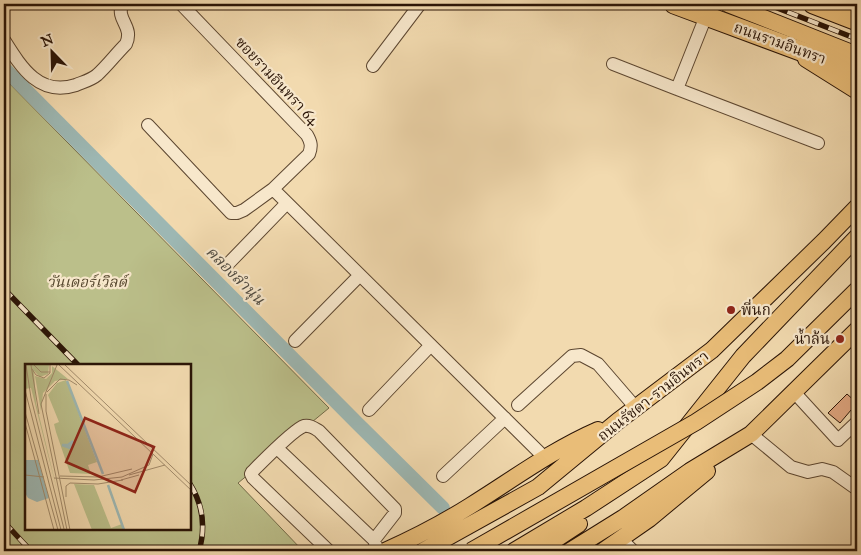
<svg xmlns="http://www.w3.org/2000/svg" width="861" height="555" viewBox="0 0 861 555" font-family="'IM FELL Great Primer','Noto Serif Thai',serif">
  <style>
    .green { fill: #bbbf8a; stroke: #726a48; fill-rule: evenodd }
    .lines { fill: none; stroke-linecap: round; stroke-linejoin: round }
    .stream { stroke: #6f766e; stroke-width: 4 }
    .canal { stroke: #9db8b4; stroke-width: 14 }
    .building { fill: #e2a882; stroke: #2a1406 }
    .minor-casing { stroke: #5c4630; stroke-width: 14 }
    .major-casing { stroke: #2a1406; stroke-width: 18 }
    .highway-casing { stroke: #2a1406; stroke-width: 21 }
    .minor { stroke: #f7e7cb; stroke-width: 12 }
    .major { stroke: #e9bd78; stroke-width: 16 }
    .highway { stroke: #e9bd78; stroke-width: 19 }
    .rail-casing { stroke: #2a1406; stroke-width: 5.5 }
    .rail { stroke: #f7e7cb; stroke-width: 4; stroke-dasharray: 11; stroke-linecap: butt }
    .major-bridge-casing { stroke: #2a1406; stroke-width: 18; stroke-linecap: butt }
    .major-bridge { stroke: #e9bd78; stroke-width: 16 }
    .poi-dot { fill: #8f2418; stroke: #f7e7cb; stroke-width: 2 }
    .labels { text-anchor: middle; stroke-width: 4.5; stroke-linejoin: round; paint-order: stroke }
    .street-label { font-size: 15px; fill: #2a1406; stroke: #f7e7cb }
    .park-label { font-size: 15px; font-style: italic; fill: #56472e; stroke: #f7e7cb }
    .poi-label { font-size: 15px; fill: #2a1406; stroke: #f7e7cb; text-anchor: start }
    .water-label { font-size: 16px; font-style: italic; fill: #524d43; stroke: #f7e7cb }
    .inset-river { fill: none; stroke: #9db8b4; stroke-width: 2.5 }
    .inset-road { fill: none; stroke: #a28b6b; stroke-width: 1 }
    .view { fill: #8f2418; fill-opacity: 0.15; stroke: #8f2418; stroke-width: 2.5 }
    .inset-edge { fill: none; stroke: #2a1406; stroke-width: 2.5 }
  </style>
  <rect width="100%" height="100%" fill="#f2daaf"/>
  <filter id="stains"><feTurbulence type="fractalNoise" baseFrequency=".004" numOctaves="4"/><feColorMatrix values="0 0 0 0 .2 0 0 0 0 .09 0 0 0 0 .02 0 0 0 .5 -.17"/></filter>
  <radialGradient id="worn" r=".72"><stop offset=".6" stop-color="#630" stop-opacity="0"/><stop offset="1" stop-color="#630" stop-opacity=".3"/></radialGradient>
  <path class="green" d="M 4,78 L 329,408 L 238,483 L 303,551 L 4,551 ZM 26,365 L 190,365 L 190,529 L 26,529 Z"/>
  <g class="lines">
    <path class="stream" d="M 4,302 L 6,306 L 4,326"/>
    <path class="canal" d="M 4,68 L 358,424 L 443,508"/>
  </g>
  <path class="building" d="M 847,394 L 857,403 L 840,423 L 828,413 Z"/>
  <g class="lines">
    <defs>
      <path id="minor" d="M 706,16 L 677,89 L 818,143
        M 4,40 C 21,67 39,97 76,85 C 83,82 91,80 97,75 C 107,66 116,54 126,44 C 134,26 116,21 122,4
        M 613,64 L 677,89
        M 373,66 L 420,4
        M 148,125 L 231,213 L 237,213 L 244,210 L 273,189 L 309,154 C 312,146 311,142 307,135 L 181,4
        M 273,189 L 545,458
        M 228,264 L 287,203
        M 295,341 L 360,275
        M 794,392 L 838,440 L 857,422
        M 518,405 L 572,356 L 581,355 L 598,364 L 636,408
        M 369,410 L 431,345
        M 751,434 L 791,467 L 808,472 L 822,469 L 833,472 L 857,489
        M 277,448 L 374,540
        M 443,476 L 505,418
        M 621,539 L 633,551
        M 329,551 L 253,478 L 251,474 L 252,472 C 261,463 294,429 304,426 C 310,425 314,428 319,431 L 395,509 L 395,513 L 374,540 L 378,551"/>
      <path id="major" d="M 728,4 L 857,55
        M 806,59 L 857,91
        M 385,551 C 414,538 443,523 470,506 C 512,480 552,450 598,430
        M 423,551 L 538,487 L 618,421 L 712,350 L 824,241 L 857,207
        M 514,551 L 586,508 L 661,459 L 743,356 L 857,237
        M 538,551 L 579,524
        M 570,551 L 623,518 L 690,471 L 751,434 L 857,330
        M 603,551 L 649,519 L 707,471"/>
      <path id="highway" d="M 674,4 L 857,72
        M 813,4 L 857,21"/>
    </defs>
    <use href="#minor" class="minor-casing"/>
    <use href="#major" class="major-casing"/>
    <use href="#highway" class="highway-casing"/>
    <use href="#minor" class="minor"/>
    <use href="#major" class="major"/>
    <use href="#highway" class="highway"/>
    <defs>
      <path id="rail" d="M 767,4 L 857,39
        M 4,289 L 78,365
        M 190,484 C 203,505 206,527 199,551
        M 4,522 L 31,551"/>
    </defs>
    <use href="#rail" class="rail-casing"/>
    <use href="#rail" class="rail"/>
    <defs>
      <path id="major-bridge" d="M 471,551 L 696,422 L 757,382 L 787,359 L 857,290"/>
    </defs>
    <use href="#major-bridge" class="major-bridge-casing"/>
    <use href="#major-bridge" class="major-bridge"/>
  </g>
  <g class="poi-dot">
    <circle cx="731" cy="310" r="5"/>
    <circle cx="840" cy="339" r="5"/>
  </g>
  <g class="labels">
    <g class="street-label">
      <text transform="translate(780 43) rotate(20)" y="5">ถนนรามอินทรา</text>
      <text transform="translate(277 81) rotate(47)" y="5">ซอยรามอินทรา 64</text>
      <text transform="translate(653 396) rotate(-38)" y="5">ถนนรัชดา-รามอินทรา</text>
    </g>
    <g class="park-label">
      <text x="87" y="287">วันเดอร์เวิลด์</text>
    </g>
    <g class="poi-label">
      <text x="741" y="315">พี่นก</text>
      <text x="830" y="344" text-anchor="end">น้ำล้น</text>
    </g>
    <g class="water-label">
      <text transform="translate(236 275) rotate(45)" y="6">คลองลำนุ่น</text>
    </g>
  </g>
  <g transform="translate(25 364)">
    <rect width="166" height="166" fill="#f2daaf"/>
    <path d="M 0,1 L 24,1 L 23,10 L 15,13 L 9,7 L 11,39 L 34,134 L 6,24 L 0,25 ZM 27,2 L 43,15 L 30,17 L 18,29 L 16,47 L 10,12 L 21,15 L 27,9 ZM 41,16 L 72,98 L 63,101 L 66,110 L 45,109 L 31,68 L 29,60 L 34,58 L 23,31 L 32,19 ZM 49,120 L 69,121 L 86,164 L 97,160 L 99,166 L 67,166 Z" fill="#bbbf8a"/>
    <path d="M 0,96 L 13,96 L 24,134 L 12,138 L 3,134 L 0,129 Z" fill="#9db8b4"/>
    <path class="inset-river" d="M 42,17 L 78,110M 48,77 L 45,84 L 37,81 L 43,81 ZM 83,121 L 99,166"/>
    <path class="inset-road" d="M 1,1 L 6,34 L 39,165M 6,1 L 14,50M 9,1 L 16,8 L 25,8M 32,1 L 16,40 L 42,166M 34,1 L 167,127M 40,1 L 167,122M 7,5 L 11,11 L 19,14 L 25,9 L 25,1M 0,26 L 36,166M 22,28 L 35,15 L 44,16 L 52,21M 21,30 L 21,47 L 45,166M 0,48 L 33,166M 0,59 L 29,166M 0,111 L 19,113M 104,111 L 140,101M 35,112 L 73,113 L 107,105M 29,114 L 69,116 L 97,113 L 124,101 L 128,90M 96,116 L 114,111M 41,133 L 41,122 L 45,119 L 73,120 L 98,116"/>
    <path class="view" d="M 60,54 L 129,83 L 110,128 L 41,98 Z"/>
    <rect width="166" height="166" class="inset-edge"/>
  </g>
  <rect width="861" height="555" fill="none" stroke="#f2daaf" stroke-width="20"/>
  <rect x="5" y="5" width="851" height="545" fill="none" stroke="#2a1406" stroke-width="2.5"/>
  <rect x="10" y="10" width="841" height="535" fill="none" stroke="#2a1406"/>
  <g transform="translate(52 52) rotate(337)" stroke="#f7e7cb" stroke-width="4" paint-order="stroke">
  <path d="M0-4L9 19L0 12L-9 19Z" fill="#2a1406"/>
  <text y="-8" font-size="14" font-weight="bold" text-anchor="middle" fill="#2a1406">N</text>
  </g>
  <rect width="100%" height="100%" filter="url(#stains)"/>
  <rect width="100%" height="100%" fill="url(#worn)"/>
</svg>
